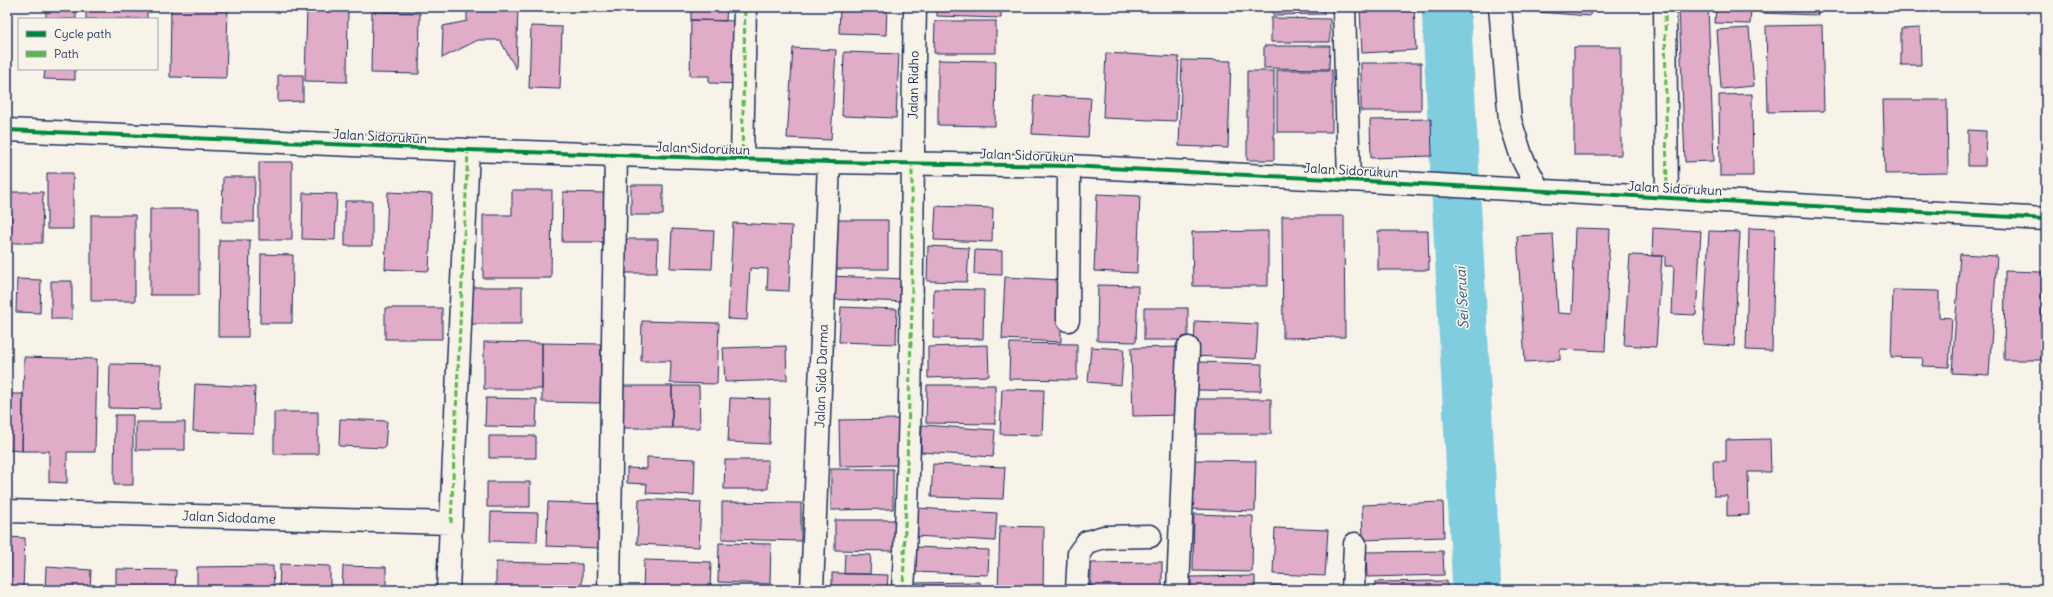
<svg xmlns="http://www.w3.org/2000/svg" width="2053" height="597" viewBox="0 0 2053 597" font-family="Delius,sans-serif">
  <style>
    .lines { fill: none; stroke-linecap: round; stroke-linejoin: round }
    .river { stroke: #81cde0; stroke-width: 49 }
    .building { fill: #e0acc8; stroke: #1b2f5e }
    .minor-casing { stroke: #1b2f5e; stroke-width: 25 }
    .minor { stroke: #f7f3e8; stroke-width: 22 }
    .quiet { stroke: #58b947; stroke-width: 3; stroke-dasharray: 6 3; stroke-linecap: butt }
    .cycleway-casing { stroke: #f7f3e8; stroke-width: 6 }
    .cycleway { stroke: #00873e; stroke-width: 4 }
    .labels { text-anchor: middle; stroke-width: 3.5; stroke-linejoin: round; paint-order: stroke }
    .street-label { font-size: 13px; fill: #1b2f5e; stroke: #f7f3e8 }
    .water-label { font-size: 14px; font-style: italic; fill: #34567e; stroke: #f7f3e8 }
  </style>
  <rect width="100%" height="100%" fill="#f7f3e8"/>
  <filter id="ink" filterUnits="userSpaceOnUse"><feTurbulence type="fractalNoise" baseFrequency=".025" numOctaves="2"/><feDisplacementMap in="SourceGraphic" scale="8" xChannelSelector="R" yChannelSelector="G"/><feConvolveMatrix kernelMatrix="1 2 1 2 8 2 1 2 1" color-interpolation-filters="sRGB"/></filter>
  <g filter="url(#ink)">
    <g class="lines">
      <path class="river" d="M 1446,7 L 1477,590"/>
    </g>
    <path class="building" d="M 46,7 L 76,8 L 76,19 L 46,19 Z
      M 86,7 L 147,7 L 147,19 L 86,19 Z
      M 171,7 L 228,7 L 226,78 L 170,77 Z
      M 307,7 L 348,7 L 347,82 L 305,81 Z
      M 383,7 L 416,7 L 416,10 L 383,10 Z
      M 467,7 L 518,7 L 516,69 L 500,40 L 478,40 L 442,58 L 443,26 L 467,21 Z
      M 691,7 L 727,7 L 726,21 L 691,20 Z
      M 840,7 L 887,7 L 886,35 L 839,33 Z
      M 937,7 L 1001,7 L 1001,18 L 937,16 Z
      M 1273,7 L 1324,7 L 1324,14 L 1273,15 Z
      M 1360,7 L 1414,7 L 1416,50 L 1362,53 Z
      M 1524,7 L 1591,7 L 1590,16 L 1524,11 Z
      M 1679,7 L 1708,7 L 1714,161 L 1685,162 Z
      M 1716,7 L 1751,7 L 1750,24 L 1715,23 Z
      M 1761,7 L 1818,7 L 1818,15 L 1760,13 Z
      M 372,12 L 420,13 L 419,74 L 371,73 Z
      M 1271,18 L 1330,19 L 1330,42 L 1271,42 Z
      M 691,20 L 742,21 L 741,84 L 709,83 L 709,76 L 690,76 Z
      M 935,21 L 996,21 L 996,53 L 934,53 Z
      M 1822,25 L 1824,111 L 1768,112 L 1766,26 Z
      M 531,26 L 562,27 L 560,89 L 529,88 Z
      M 1749,28 L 1754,86 L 1721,89 L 1717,30 Z
      M 1920,28 L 1921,65 L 1901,65 L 1901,29 Z
      M 1264,46 L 1330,46 L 1329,69 L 1264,68 Z
      M 1574,47 L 1621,47 L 1621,155 L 1574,155 Z
      M 793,48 L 836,50 L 831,140 L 787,138 Z
      M 844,52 L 899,54 L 896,118 L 842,116 Z
      M 1106,53 L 1179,57 L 1176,121 L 1103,118 Z
      M 938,60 L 996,61 L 995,126 L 938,125 Z
      M 1182,60 L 1231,61 L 1228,148 L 1179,146 Z
      M 1361,63 L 1421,63 L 1421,111 L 1361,111 Z
      M 45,69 L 75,69 L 75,80 L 44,79 Z
      M 1277,70 L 1332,70 L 1332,132 L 1277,132 Z
      M 1247,71 L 1274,71 L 1274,160 L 1247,160 Z
      M 278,75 L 303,75 L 303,101 L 278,102 Z
      M 1752,94 L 1753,176 L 1720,176 L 1719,95 Z
      M 1034,95 L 1091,98 L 1088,137 L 1032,134 Z
      M 1883,100 L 1947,100 L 1948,173 L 1885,174 Z
      M 1431,119 L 1432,156 L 1371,158 L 1370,120 Z
      M 1968,130 L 1986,131 L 1985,166 L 1968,166 Z
      M 259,162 L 292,162 L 292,240 L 259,240 Z
      M 47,173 L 73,173 L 73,229 L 47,229 Z
      M 223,177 L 255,177 L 254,222 L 222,222 Z
      M 631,185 L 663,185 L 663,215 L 631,215 Z
      M 512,190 L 552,190 L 551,278 L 483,278 L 483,215 L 512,215 Z
      M 11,192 L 43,192 L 42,243 L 10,243 Z
      M 388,192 L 432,194 L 429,271 L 385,269 Z
      M 563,192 L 605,193 L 605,242 L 562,242 Z
      M 303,193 L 337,194 L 335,240 L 302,239 Z
      M 1097,194 L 1140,196 L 1137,273 L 1094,271 Z
      M 345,201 L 372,201 L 372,246 L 345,246 Z
      M 936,206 L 993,208 L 992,242 L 934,240 Z
      M 150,209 L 199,209 L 199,295 L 150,295 Z
      M 91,215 L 135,215 L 135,301 L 91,301 Z
      M 1282,216 L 1344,216 L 1345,337 L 1283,338 Z
      M 835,220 L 888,220 L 888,269 L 835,269 Z
      M 733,223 L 792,226 L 789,291 L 767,290 L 768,269 L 750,268 L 747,320 L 728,319 Z
      M 1575,228 L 1610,229 L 1605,351 L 1560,349 L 1560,360 L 1525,362 L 1517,236 L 1553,234 L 1558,313 L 1572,314 Z
      M 1653,228 L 1701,231 L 1696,315 L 1672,314 L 1674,266 L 1665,266 L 1665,256 L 1652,256 Z
      M 1749,228 L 1775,229 L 1772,351 L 1746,350 Z
      M 672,229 L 714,231 L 712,269 L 670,268 Z
      M 1268,231 L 1268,286 L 1193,286 L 1192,232 Z
      M 1378,231 L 1428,231 L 1429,270 L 1378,270 Z
      M 1709,231 L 1740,232 L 1734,346 L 1703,344 Z
      M 623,239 L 658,239 L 657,273 L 623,273 Z
      M 219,240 L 250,240 L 248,337 L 218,337 Z
      M 928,246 L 969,248 L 967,282 L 927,281 Z
      M 975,250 L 1002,251 L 1002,275 L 974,274 Z
      M 261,254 L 293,255 L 292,323 L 260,323 Z
      M 1960,254 L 1997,256 L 1989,375 L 1952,373 Z
      M 1630,255 L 1662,256 L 1656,347 L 1624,345 Z
      M 2005,271 L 2042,272 L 2041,360 L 2004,360 Z
      M 829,276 L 907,279 L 906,302 L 828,299 Z
      M 1005,277 L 1061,280 L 1061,342 L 1002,339 Z
      M 17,279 L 41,280 L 40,313 L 16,312 Z
      M 51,281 L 72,281 L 72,319 L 51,319 Z
      M 1098,285 L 1138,286 L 1136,342 L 1097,341 Z
      M 472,287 L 522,287 L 522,324 L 472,324 Z
      M 934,289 L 984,290 L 983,339 L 933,338 Z
      M 1893,290 L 1939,291 L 1939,317 L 1952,318 L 1949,367 L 1922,366 L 1923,358 L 1891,357 Z
      M 841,307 L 897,309 L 896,344 L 839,342 Z
      M 385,308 L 442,308 L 442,339 L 385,339 Z
      M 1144,308 L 1188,308 L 1188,340 L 1144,340 Z
      M 642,321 L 719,323 L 717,384 L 670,383 L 671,361 L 641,361 Z
      M 1195,321 L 1258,324 L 1256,359 L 1194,356 Z
      M 484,342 L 542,343 L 542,389 L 484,389 Z
      M 542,343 L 601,344 L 600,403 L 542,402 Z
      M 1010,343 L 1077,344 L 1077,380 L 1009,379 Z
      M 988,345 L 989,376 L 928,378 L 928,347 Z
      M 786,346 L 787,380 L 725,382 L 723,348 Z
      M 1091,347 L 1124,349 L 1121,385 L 1088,382 Z
      M 1182,347 L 1183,415 L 1133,416 L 1131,348 Z
      M 24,357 L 97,359 L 95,452 L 67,452 L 67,483 L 49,482 L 49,451 L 22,451 Z
      M 1199,362 L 1262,364 L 1261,391 L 1198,390 Z
      M 110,364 L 161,365 L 160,409 L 109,408 Z
      M 195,384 L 255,387 L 253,433 L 193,431 Z
      M 927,385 L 995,385 L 995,424 L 926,423 Z
      M 619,386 L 672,386 L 672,428 L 619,428 Z
      M 672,386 L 699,386 L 700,428 L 672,428 Z
      M 1002,389 L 1044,390 L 1042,435 L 1000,434 Z
      M 7,394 L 23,394 L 22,451 L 7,450 Z
      M 486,398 L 537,399 L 536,427 L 485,426 Z
      M 730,398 L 770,399 L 769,444 L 728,442 Z
      M 1196,399 L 1271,399 L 1271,434 L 1196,434 Z
      M 274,412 L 318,412 L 318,454 L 274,454 Z
      M 115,415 L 133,415 L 133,485 L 114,485 Z
      M 340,419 L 387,421 L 385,448 L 339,446 Z
      M 898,419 L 899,465 L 840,466 L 839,420 Z
      M 136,422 L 185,422 L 185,450 L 136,450 Z
      M 922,425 L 995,430 L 993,457 L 921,452 Z
      M 489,436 L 536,436 L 536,458 L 489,458 Z
      M 1770,439 L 1771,472 L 1748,472 L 1749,515 L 1727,516 L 1727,496 L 1714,496 L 1713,461 L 1726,461 L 1726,440 Z
      M 647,457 L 695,459 L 694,495 L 646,493 L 647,484 L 627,483 L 627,468 L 647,469 Z
      M 725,460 L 768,460 L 768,489 L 724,489 Z
      M 1192,460 L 1256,461 L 1255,511 L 1191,509 Z
      M 933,464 L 1005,467 L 1003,499 L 931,497 Z
      M 831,469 L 893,469 L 893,509 L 831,510 Z
      M 487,482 L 530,482 L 530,507 L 487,507 Z
      M 639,499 L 701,502 L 699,547 L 637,544 Z
      M 548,502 L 602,504 L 600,548 L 546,546 Z
      M 722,502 L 801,503 L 801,541 L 722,539 Z
      M 1443,502 L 1444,537 L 1363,540 L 1362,505 Z
      M 917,508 L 997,513 L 995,541 L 916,536 Z
      M 491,512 L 538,513 L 537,542 L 490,541 Z
      M 1194,514 L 1253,516 L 1252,572 L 1193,571 Z
      M 835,520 L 897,520 L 897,551 L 835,550 Z
      M 1000,526 L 1044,527 L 1043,590 L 998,590 Z
      M 1275,528 L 1328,530 L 1325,576 L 1273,574 Z
      M 7,537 L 25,538 L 23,590 L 7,590 Z
      M 719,543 L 771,544 L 770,584 L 718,582 Z
      M 915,547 L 989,550 L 988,575 L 914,572 Z
      M 1443,551 L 1444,575 L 1367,577 L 1366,552 Z
      M 845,554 L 871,555 L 870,574 L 844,574 Z
      M 644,560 L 711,562 L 710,590 L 643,590 Z
      M 496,562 L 582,564 L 582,590 L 496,590 Z
      M 1162,562 L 1162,590 L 1091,590 L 1091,563 Z
      M 280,564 L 330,566 L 330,590 L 279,590 Z
      M 273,566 L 274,590 L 197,590 L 197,567 Z
      M 343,566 L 386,567 L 386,590 L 342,590 Z
      M 46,567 L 91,570 L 90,590 L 45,590 Z
      M 116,569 L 176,570 L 175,590 L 116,590 Z
      M 832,573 L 888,575 L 887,590 L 832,590 Z
      M 1255,576 L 1255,590 L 1191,590 L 1191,577 Z
      M 1447,581 L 1447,590 L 1375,590 L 1375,582 Z
      M 980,582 L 980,590 L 916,590 L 916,583 Z
      M 1272,585 L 1329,586 L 1329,590 L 1271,590 Z"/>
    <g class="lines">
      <defs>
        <path id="minor" d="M 1344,7 L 1349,180
          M 1500,7 L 1510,120 L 1522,158 L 1539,191
          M 1665,7 L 1667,198
          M 7,130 L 468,150 L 829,162 L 1069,166 L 1349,180 L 2046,219
          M 742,160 L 745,7
          M 1068,320 L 1069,166
          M 7,511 L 451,523
          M 448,590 L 468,150
          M 609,590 L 616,155
          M 812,590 L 829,162
          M 903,590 C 914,396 911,201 915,7
          M 1077,590 L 1079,553 L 1087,542 L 1104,537 L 1150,536
          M 1178,590 L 1188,348
          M 1353,590 L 1355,544"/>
      </defs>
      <use href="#minor" class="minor-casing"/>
      <use href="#minor" class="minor"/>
      <path class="quiet" d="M 1665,7 L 1667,198
        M 742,160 L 745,7
        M 451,523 L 468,150
        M 903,590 L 912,308 L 912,162"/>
      <defs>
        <path id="cycleway" d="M 7,130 L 468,150 L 829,162 L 1069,166 L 1349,180 L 2046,219"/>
      </defs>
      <use href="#cycleway" class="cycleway-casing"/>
      <use href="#cycleway" class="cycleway"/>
    </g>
  </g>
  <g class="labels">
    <g class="street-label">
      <text transform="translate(913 85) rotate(-89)" y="5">Jalan Ridho</text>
      <text transform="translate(380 136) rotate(3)" y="5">Jalan Sidorukun</text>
      <text transform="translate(703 148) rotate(2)" y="5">Jalan Sidorukun</text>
      <text transform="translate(1027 155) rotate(2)" y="5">Jalan Sidorukun</text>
      <text transform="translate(1351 170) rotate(3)" y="5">Jalan Sidorukun</text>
      <text transform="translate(1675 188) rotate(3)" y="5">Jalan Sidorukun</text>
      <text transform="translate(821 376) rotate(-88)" y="5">Jalan Sido Darma</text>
      <text transform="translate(229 517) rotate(2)" y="5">Jalan Sidodame</text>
    </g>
    <g class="water-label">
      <text transform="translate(1462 298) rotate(-93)" y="5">Sei Seruai</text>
    </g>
  </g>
  <rect width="2053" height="597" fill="none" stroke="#f7f3e8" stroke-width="24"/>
  <rect x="12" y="12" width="2029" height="573" fill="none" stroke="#1b2f5e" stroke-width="1.5" filter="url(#ink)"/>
  <rect x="18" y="18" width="140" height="52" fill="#f7f3e8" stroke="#9fa5b1"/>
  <rect x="26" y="31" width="20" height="6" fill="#00873e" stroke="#9fa5b1"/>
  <text x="54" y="38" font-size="12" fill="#1b2f5e">Cycle path</text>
  <rect x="26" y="51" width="20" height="6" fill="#58b947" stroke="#9fa5b1"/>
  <text x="54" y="58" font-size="12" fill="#1b2f5e">Path</text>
</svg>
